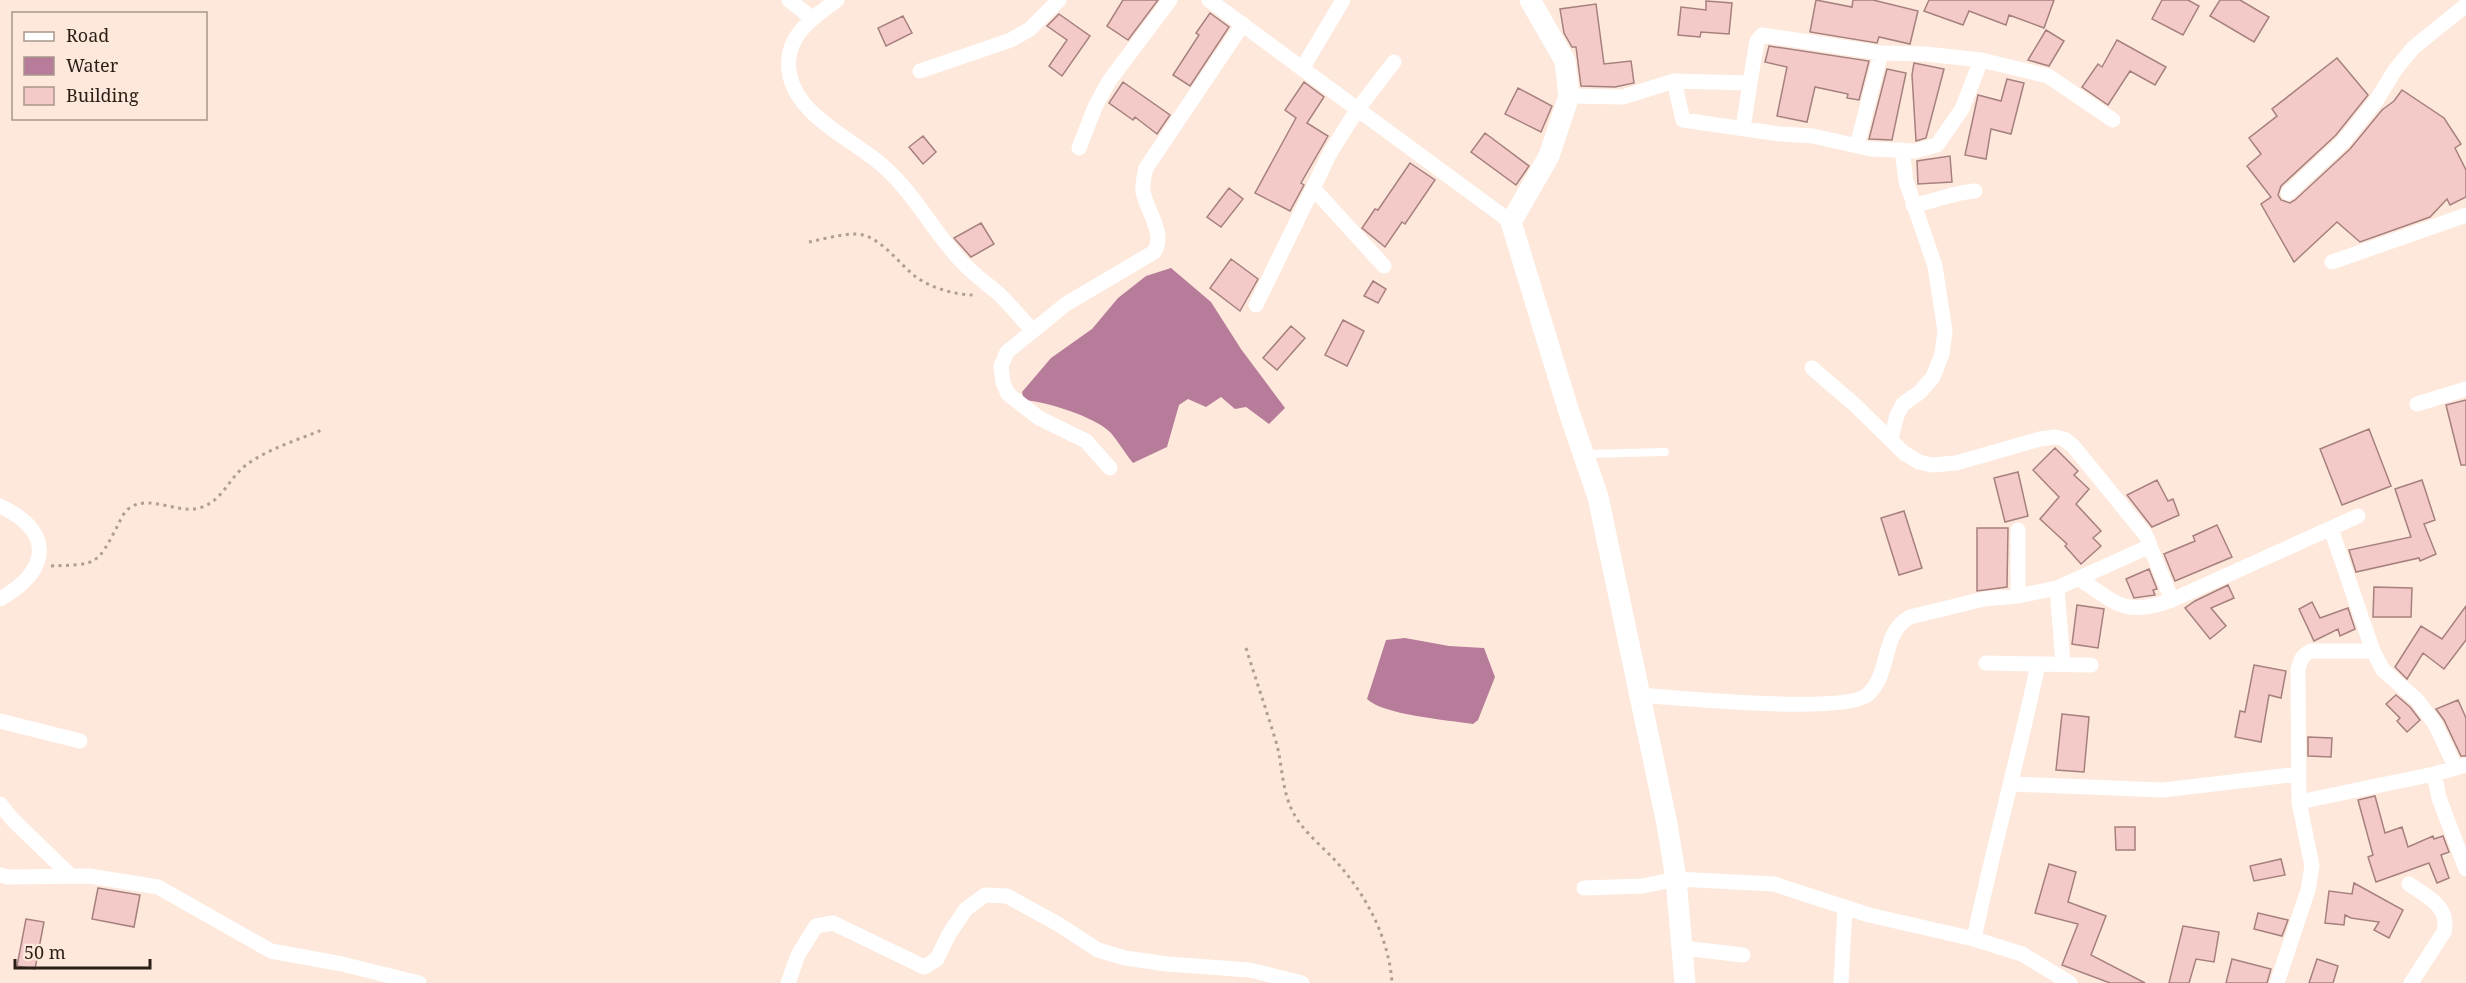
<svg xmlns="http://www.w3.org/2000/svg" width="2466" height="983" viewBox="0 0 2466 983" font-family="'Noto Serif',serif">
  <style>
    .water { fill: #b77c9a }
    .building { fill: #f4cac8; stroke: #a6807e; stroke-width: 1.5 }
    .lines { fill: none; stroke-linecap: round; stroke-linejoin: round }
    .path { stroke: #b09e93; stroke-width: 3; stroke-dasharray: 3 4.5; stroke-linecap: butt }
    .lane { stroke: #fff; stroke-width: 8 }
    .street { stroke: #fff; stroke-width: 15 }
    .secondary { stroke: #fff; stroke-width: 21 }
  </style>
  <rect width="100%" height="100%" fill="#fde8db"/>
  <path class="water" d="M 1171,268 L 1211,302 L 1241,349 L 1285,408 L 1269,424 L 1246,407 L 1235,409 L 1221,397 L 1206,407 L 1188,399 L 1179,405 L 1167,447 L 1133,463 C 1125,453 1118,441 1110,432 C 1093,416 1047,402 1024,400 L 1022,392 L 1051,358 L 1092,329 L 1118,298 L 1146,276 Z
    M 1405,638 L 1449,646 L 1484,648 L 1495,677 L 1478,720 L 1473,724 C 1448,720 1383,715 1367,699 L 1386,640 Z"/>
  <path class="building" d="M 1123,0 L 1158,0 L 1128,40 L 1107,26 Z
    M 1816,0 L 1852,7 L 1853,0 L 1873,0 L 1918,11 L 1910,44 L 1879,37 L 1877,43 L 1810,32 Z
    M 1929,0 L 2054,0 L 2044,28 L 2009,15 L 2006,25 L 1969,11 L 1963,25 L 1924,11 Z
    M 2162,0 L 2188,0 L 2199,6 L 2183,35 L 2152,19 Z
    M 2220,0 L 2240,0 L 2269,17 L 2254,42 L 2210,16 Z
    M 1706,1 L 1732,3 L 1729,34 L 1701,32 L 1700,37 L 1678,35 L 1681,7 L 1706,10 Z
    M 1596,4 L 1604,64 L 1631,61 L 1634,83 L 1615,87 L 1581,86 L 1576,47 L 1572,47 L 1564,33 L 1560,9 Z
    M 1210,13 L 1229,27 L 1190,86 L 1173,75 L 1199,35 L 1196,33 Z
    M 1059,14 L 1090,36 L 1062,76 L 1049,66 L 1067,40 L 1047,26 Z
    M 903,16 L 912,33 L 886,46 L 878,28 Z
    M 2046,30 L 2064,41 L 2049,66 L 2028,60 Z
    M 2117,40 L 2166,67 L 2155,85 L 2130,71 L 2108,105 L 2082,87 L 2098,64 L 2102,67 Z
    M 1769,46 L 1869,61 L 1859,100 L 1847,98 L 1848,94 L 1815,87 L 1807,122 L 1777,116 L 1787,67 L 1765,62 Z
    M 2337,58 L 2368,95 L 2336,135 L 2281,186 L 2278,195 L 2281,200 L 2290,203 L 2295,200 L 2350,149 L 2382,110 L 2394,101 L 2402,90 L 2444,118 L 2461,144 L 2455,148 L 2466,170 L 2466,197 L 2450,205 L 2447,199 L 2430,217 L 2360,242 L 2337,222 L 2294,262 L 2261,204 L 2271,197 L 2247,166 L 2261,154 L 2249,138 L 2277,116 L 2272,109 Z
    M 1914,63 L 1944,69 L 1926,138 L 1916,141 L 1912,75 Z
    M 1887,69 L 1906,73 L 1892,140 L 1869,139 Z
    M 2007,79 L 2024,83 L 2011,134 L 1991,129 L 1986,159 L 1965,155 L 1978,95 L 2001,101 Z
    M 1123,82 L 1170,115 L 1157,134 L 1135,117 L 1133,120 L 1109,103 Z
    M 1304,82 L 1324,97 L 1307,123 L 1328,136 L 1301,183 L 1304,185 L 1290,211 L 1255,193 L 1296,118 L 1285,110 Z
    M 1518,88 L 1552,106 L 1541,132 L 1505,114 Z
    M 1485,133 L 1529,166 L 1516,185 L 1471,152 Z
    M 923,136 L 936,152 L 923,164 L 909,147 Z
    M 1950,156 L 1952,182 L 1918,184 L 1917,161 Z
    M 1410,163 L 1435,180 L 1405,224 L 1402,222 L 1385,247 L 1362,228 L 1375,209 L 1378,210 Z
    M 1229,188 L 1243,199 L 1221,227 L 1207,217 Z
    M 981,223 L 994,244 L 971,257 L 954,238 Z
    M 1231,259 L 1258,279 L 1240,311 L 1210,288 Z
    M 1373,281 L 1386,289 L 1378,303 L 1364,296 Z
    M 1343,320 L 1364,331 L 1347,366 L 1325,355 Z
    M 1291,326 L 1305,338 L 1277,370 L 1263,358 Z
    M 2466,400 L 2466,465 L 2461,465 L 2446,405 Z
    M 2369,429 L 2391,486 L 2342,505 L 2320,449 Z
    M 2055,448 L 2078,471 L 2074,475 L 2089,489 L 2076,504 L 2101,531 L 2093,538 L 2101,546 L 2081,564 L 2065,546 L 2067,544 L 2040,519 L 2059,497 L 2033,470 Z
    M 2018,472 L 2028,516 L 2005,522 L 1994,478 Z
    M 2157,480 L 2168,501 L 2173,499 L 2179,515 L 2152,527 L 2127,495 Z
    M 2422,480 L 2435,520 L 2424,524 L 2436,554 L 2420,561 L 2419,558 L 2356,572 L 2349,550 L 2411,537 L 2395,489 Z
    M 1904,511 L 1922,568 L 1899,575 L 1881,518 Z
    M 2217,525 L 2232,557 L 2175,581 L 2164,554 L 2195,541 L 2193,536 Z
    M 1977,528 L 2008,528 L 2007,587 L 1977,591 Z
    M 2149,569 L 2157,589 L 2153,590 L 2155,595 L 2134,598 L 2126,579 Z
    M 2228,585 L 2234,598 L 2211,608 L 2226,626 L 2210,639 L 2185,608 L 2195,601 Z
    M 2374,587 L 2412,588 L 2411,617 L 2373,617 Z
    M 2312,602 L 2320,618 L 2348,608 L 2355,629 L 2340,636 L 2338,629 L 2314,641 L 2299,609 Z
    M 2077,605 L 2104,609 L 2098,648 L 2072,644 Z
    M 2466,606 L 2466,640 L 2444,669 L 2423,653 L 2407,679 L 2395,667 L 2421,626 L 2442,639 Z
    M 2254,665 L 2286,671 L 2281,698 L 2269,695 L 2261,742 L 2235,737 L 2240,711 L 2245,712 Z
    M 2396,695 L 2410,707 L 2420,720 L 2407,732 L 2397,721 L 2400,718 L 2386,704 Z
    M 2458,700 L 2466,718 L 2466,756 L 2461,756 L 2444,720 L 2436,709 Z
    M 2062,714 L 2089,717 L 2084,772 L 2056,770 Z
    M 2308,737 L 2332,738 L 2331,757 L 2308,756 Z
    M 2375,796 L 2385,833 L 2402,827 L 2408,847 L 2433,836 L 2434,839 L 2443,836 L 2449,852 L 2441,855 L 2449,878 L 2437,883 L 2429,863 L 2376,882 L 2368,857 L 2373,855 L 2358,800 Z
    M 2115,827 L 2135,827 L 2135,850 L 2116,850 Z
    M 2281,859 L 2285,875 L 2254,881 L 2250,866 Z
    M 2049,864 L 2076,872 L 2068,902 L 2106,916 L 2091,955 L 2145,983 L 2110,983 L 2062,965 L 2078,924 L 2035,913 Z
    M 2354,883 L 2403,910 L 2389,938 L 2374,930 L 2379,922 L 2351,918 L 2345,915 L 2344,925 L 2325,923 L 2329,891 L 2352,894 Z
    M 98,888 L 140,895 L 134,927 L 92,919 Z
    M 2258,913 L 2288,920 L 2282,936 L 2254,929 Z
    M 26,919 L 44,922 L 35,969 L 17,966 Z
    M 2183,926 L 2219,932 L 2214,962 L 2196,959 L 2189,983 L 2169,983 Z
    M 2232,959 L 2271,969 L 2267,983 L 2226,983 Z
    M 2317,959 L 2338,966 L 2333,983 L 2309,983 Z"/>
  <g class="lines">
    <path class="path" d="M 809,242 C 824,239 841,234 856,234 C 880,235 898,263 916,277 C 931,288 956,295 974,295
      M 51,566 C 97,564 96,567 118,525 C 121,519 124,511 131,507 C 151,495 178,514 199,508 C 221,503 229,478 246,465 C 268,449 297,440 322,430
      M 1246,648 C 1256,680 1267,712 1277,745 C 1282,765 1282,788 1291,808 C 1299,827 1317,842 1332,857 C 1364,891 1389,936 1392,983"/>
    <path class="lane" d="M 1585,454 L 1665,452"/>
    <path class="street" d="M 789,0 L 812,18
      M 837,0 C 812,18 784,37 789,71 C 795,116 853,139 883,166 C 914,193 933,231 961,261 C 972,273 986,283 999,294 C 1011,306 1022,319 1033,331
      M 1209,0 L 1511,222
      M 1881,53 L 1926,54 L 1981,60
      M 1302,69 L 1343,0
      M 920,71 L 1011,40 L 1030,29 L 1059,0
      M 1674,81 L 1750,83 L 1743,128
      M 1750,83 L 1757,41 L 1762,35 L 1881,53 L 1857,146
      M 1569,96 L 1623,97 L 1674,81 L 1683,120 L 1780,134 L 1813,136 L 1871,149 L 1915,151 L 1937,145 L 1962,109 L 1981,60 L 2048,76 L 2113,120
      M 1079,148 L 1095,107 L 1109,81 L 1170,0
      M 1313,188 L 1384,266
      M 2288,193 L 2343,142 L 2376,101 L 2395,70 L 2413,48 L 2466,5
      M 1913,205 C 1934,202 1954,192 1975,191
      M 2332,262 L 2466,215
      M 1256,305 L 1330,153 L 1357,110 L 1394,62
      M 2417,404 L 2466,389
      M 1891,439 L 1897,415 L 1903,404 L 1920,392 L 1933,377 L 1942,354 L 1945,331 L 1935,266 L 1906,181 L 1902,150
      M 1110,468 L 1086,441 L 1039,418 L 1008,394 L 1003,383 L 1001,366 L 1007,352 L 1066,304 L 1154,252 C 1166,234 1147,211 1143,192 C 1142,184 1144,177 1146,168 L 1243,24
      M 0,506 C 55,532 50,571 0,599
      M 2331,529 L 2373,651 L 2383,670 L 2417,700 L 2435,724 L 2456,768
      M 2149,544 L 2172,600
      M 2080,579 C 2116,604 2126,617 2172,600 L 2358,516
      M 2057,588 L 2063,664
      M 2018,596 L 2018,530
      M 1986,663 L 2091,665
      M 1639,695 C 1677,698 1844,714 1867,695 C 1892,674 1880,633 1910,617 L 1984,599 L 2018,596 L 2057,588 L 2148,547 L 2148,540 L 2145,534 L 2073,446 L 2064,439 L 2055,437 L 2040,439 L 1956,463 L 1932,465 L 1919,462 L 1904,453 L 1855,405 L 1812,368
      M 0,721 L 80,741
      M 2466,765 L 2434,774 L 2439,798 L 2466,869
      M 2012,784 L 2163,790 L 2299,774
      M 2299,802 L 2434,774
      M 0,804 L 13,820 L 71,876
      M 0,875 L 8,877 L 89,876 L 158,887 L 271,951 L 342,964 L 419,983
      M 2409,884 C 2427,897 2450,906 2444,932 L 2411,983
      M 1584,888 L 1643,886 L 1676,879 L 1774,884 L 1869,915 L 1974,939 L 2022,954 L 2070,983
      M 1974,939 C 1993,847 2019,756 2038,664
      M 1683,948 L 1743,955
      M 788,983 L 798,955 L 816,926 L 833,923 L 924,967 L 937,959 L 949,934 L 966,909 L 985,895 L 1007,896 L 1058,924 L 1098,950 L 1125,958 L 1167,964 L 1250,970 L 1302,983
      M 1841,983 L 1845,907
      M 2277,983 L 2308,890 L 2312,866 L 2299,802 L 2298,670 C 2300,661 2302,655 2311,651 L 2373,651"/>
    <path class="secondary" d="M 1530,0 L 1565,61 L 1569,96 L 1549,156 L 1511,222 L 1569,412 L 1598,497 L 1667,824 L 1676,879 L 1685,983"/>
  </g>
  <rect x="12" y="12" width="195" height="108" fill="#fde8db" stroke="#a9978c" stroke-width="1.5"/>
  <rect x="24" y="32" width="30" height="9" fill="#ffffff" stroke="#a9978c" stroke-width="1.5"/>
  <text x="66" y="42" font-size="18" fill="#2a1e16">Road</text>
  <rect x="24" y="57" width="30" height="18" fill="#b77c9a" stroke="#a9978c" stroke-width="1.5"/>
  <text x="66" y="72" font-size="18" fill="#2a1e16">Water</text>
  <rect x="24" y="87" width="30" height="18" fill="#f4cac8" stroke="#a9978c" stroke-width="1.5"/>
  <text x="66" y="102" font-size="18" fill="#2a1e16">Building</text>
  <path d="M15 959v9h135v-9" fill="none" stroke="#2a1e16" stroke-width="3"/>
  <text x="24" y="959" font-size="18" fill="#2a1e16" stroke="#fde8db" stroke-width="4.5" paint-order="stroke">50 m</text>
</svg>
